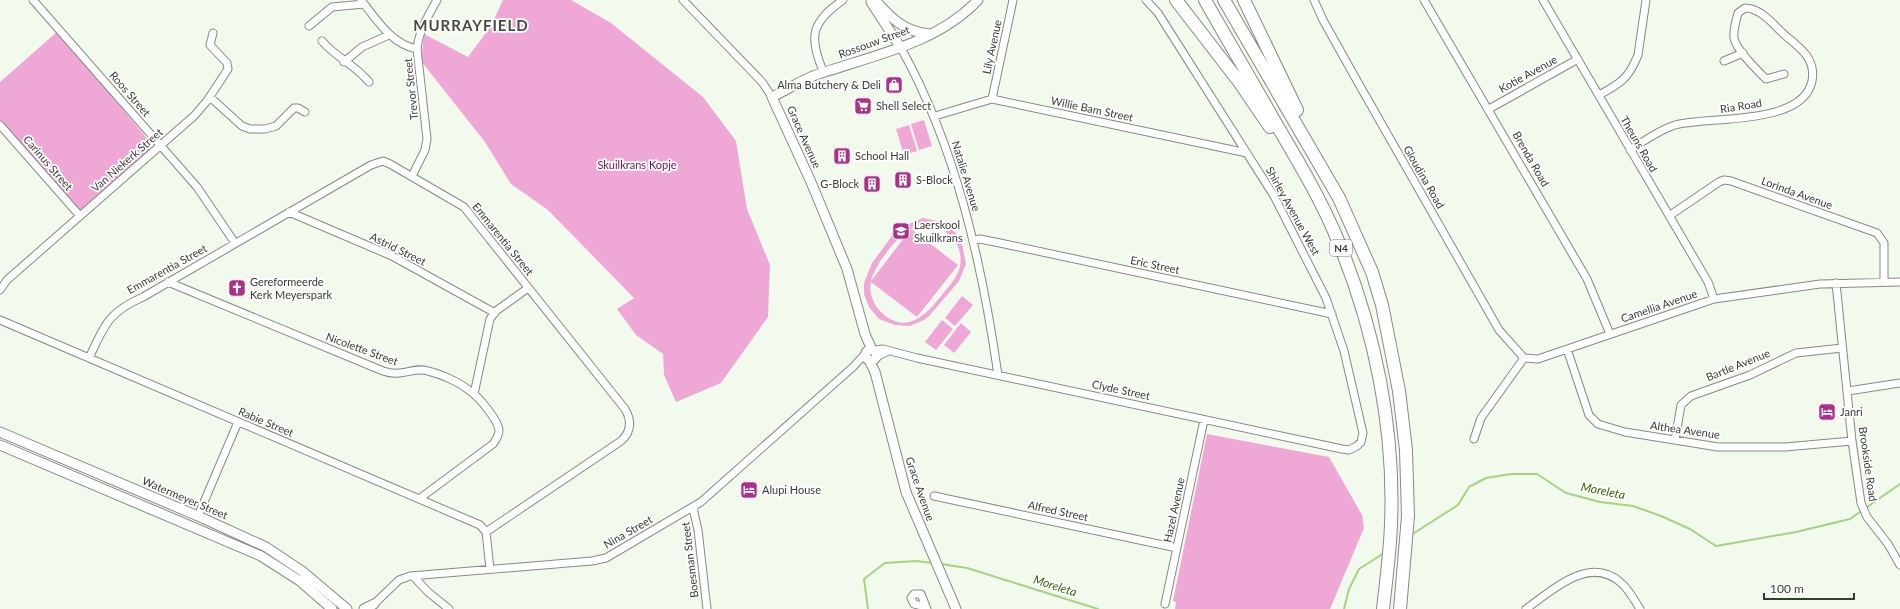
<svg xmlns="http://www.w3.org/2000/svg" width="1900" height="609" viewBox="0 0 1900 609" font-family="Lato,sans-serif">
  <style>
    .green { fill: #efa8d6; fill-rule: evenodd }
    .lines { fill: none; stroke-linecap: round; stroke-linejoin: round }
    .stream { stroke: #a5d481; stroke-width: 2 }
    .street-casing { stroke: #848b80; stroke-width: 9 }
    .secondary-casing { stroke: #848b80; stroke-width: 11 }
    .highway-casing { stroke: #848b80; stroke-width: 14 }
    .street { stroke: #fff; stroke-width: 7 }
    .secondary { stroke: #fff; stroke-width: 9 }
    .highway { stroke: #fff; stroke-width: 12 }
    .labels { text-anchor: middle; stroke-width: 3.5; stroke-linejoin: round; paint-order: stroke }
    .shield { fill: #fff; stroke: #747572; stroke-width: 1 }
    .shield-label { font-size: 10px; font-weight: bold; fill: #383a36 }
    .street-label { font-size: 11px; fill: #383a36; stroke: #fff }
    .poi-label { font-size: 11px; fill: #383a36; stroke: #fff; text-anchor: start }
    .park-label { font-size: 11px; fill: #710f5a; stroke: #fff }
    .water-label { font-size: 12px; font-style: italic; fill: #375f04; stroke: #fff }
    .district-label { font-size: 15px; font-weight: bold; letter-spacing: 1px; fill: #474c43; stroke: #fff }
  </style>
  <rect width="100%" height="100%" fill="#f2f9ed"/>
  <path class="green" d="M 503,0 L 571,0 L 611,23 L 703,97 L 736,141 L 747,209 L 770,265 L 768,317 L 721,383 L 676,402 L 664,375 L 663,354 L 636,335 L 617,309 L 634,298 L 548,210 L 511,184 L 485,142 L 421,61 L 424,34 L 468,57 L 491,26 Z
    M 58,31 L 149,141 L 149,151 L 79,212 L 0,121 L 0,82 Z
    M 924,120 L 932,146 L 919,150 L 911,124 Z
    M 909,125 L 917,151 L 904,155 L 896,129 Z
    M 923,218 L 942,222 L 957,234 L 962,244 L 966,264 L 959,281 L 930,315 L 924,320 L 910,326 L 895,325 L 879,319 L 869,307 L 864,294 L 864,283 L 872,263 L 897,229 ZM 929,225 C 950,229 966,248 959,270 C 956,279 948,287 942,295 C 926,315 906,336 881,312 C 873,304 869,293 871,282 L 917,317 L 958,265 L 911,229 L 871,281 C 874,266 897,236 911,229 C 916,226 923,225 929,225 Z
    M 962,296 L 973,305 L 955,326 L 945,318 Z
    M 942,320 L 953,329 L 936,350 L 925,342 Z
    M 961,323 L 971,332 L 954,353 L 944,345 Z
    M 1207,434 L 1329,457 L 1362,515 L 1364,528 L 1330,609 L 1175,609 L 1176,602 L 1173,601 Z"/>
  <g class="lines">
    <path class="stream" d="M 1411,535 L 1458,505 L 1469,487 L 1486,478 L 1511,474 L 1537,474 L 1566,493 L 1600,502 L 1633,506 L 1661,516 L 1690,529 L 1716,546 L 1796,532 L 1850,519 L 1900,484
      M 941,564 L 967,568 L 1098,609
      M 868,609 L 864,579 L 885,563 L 916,561 L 933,563
      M 1344,609 L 1349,589 L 1359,569 L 1384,553"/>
    <defs>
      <path id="street" d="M 33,0 L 197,187 L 235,243
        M 361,0 C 377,20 391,44 417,49
        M 683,0 L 762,82 L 772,97
        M 1314,0 L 1323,20 L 1356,79 L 1499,330 L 1524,358
        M 1424,0 L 1587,279 L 1610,334
        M 1543,0 L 1708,282 L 1714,299
        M 309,26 L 332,7 L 364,4
        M 322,41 C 336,58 356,65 369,82
        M 901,48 C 956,147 982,263 998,375
        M 1724,61 L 1743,53
        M 344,62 L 362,47 L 389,35
        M 824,73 C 808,37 811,22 843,0
        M 1599,95 C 1620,84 1629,78 1638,55 L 1646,0
        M 210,97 L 242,126 L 250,129 L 265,129 L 276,126 L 294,108 L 298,108 L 305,112
        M 992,99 L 1013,0
        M 1489,109 L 1578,59
        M 935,116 L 992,99 L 1247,153
        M 0,125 L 80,216
        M 1630,150 C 1644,141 1659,130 1675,125 C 1710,116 1803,126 1812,81 C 1816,60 1802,49 1787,37 C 1775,27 1762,8 1745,8 L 1738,13 C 1736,21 1733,30 1734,38 C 1736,50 1757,70 1766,79 L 1784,74
        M 412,176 L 425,150 L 427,139 L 417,49 C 419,30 428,16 437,0
        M 289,212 L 392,256 L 495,313
        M 1669,216 L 1719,182 L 1724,180 L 1731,181 L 1877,233 L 1884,243 L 1884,282
        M 973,240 L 980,239 L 1000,243 L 1332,314
        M 168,282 L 383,371 C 403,378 413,366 428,371 C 441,374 459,382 470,391 C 479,397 498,420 499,430 C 499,436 496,440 493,444 L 419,499
        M 1836,283 L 1852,441 L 1861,503 L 1867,517 L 1888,544 L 1900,565
        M 0,290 L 7,280 L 194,116 L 207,101 L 228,69 L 227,63 L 210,45 L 213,33
        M 0,320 L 480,525 L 486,532 L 490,569
        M 1567,349 L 1589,415 L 1598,424 L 1625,432 L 1718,447 L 1785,447 L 1852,441
        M 873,350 L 883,349 L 917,358 L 1342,449 L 1349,450 L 1357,446 L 1361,442 L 1363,433 L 1344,351 L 1326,298 L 1274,196 L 1158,13 L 1146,0
        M 876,357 L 888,351
        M 89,358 C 105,325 107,313 143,297 L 371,165 L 383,161 L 390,164 L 464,207 L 625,409 C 632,421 631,432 621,441 L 486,532
        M 1524,358 L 1538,359 L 1714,299 L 1820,284 L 1900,282
        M 1848,391 L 1900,383
        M 474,394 L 490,319 L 496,311 L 528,288
        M 1474,439 L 1481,418 L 1524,358
        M 1675,440 L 1681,405 L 1691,396 L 1750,375 L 1796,353 L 1842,348
        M 934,496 L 1177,548
        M 693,508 L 698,530 L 707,609
        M 198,516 L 238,422
        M 413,576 L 428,592 L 449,609
        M 1165,604 L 1204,420
        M 371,607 L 399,580 L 410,576 L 592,561 L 606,558 L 701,502 L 853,367 L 865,354
        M 926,607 L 914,604 L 911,598 L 914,594 L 921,594 L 927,609
        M 1526,609 C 1551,591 1589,555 1620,582 C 1629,589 1634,600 1640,609"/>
      <path id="secondary" d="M 875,0 C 891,18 904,32 930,34
        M 871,2 L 901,48
        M865.5 355a5.5 5.5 0 1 1 11 0a5.5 5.5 0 1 1-11 0Z
        M 872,350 L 865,334 L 847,269 L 811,182 L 772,97 C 786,90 799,82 813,76 C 869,56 936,45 978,0
        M 869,360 L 875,372 L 906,492 L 956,609
        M 0,432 L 198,516 L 266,547 L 302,571 L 347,609
        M 0,445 L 261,556 L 300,581 L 332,609
        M 364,609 L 374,604"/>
      <path id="highway" d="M 1176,0 L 1240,83 L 1270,127
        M 1205,0 C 1228,41 1252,81 1275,122 C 1298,161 1322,201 1339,243 C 1375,331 1395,429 1391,524 C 1390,553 1386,581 1383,609
        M 1224,0 L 1339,198 L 1372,272 L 1382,305 L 1399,391 L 1406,450 L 1408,516 L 1400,609
        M 1244,0 L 1297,110"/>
    </defs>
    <use href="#street" class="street-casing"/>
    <use href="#secondary" class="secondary-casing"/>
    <use href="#highway" class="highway-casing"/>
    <use href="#street" class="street"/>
    <use href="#secondary" class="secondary"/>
    <use href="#highway" class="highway"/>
  </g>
  <defs>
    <symbol id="shop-square" viewBox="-11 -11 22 22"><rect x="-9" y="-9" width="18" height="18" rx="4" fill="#a83289" stroke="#fff"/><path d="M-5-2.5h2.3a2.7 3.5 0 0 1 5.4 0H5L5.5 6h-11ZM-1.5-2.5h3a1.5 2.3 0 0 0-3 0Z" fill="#fff"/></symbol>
    <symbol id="supermarket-square" viewBox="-11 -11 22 22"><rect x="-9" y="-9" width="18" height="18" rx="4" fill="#a83289" stroke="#fff"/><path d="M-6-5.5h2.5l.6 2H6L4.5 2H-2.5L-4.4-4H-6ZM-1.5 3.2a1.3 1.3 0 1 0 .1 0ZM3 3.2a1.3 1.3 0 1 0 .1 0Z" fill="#fff"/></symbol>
    <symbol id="building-square" viewBox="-11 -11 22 22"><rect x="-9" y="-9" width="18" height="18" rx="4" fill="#a83289" stroke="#fff"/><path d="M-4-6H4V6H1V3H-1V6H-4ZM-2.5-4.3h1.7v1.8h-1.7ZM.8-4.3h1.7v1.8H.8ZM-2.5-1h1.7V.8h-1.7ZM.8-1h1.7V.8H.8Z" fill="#fff"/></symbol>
    <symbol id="school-square" viewBox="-11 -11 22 22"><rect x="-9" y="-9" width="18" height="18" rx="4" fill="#a83289" stroke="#fff"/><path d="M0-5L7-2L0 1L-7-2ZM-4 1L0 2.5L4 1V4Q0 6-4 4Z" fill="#fff"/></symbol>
    <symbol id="church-square" viewBox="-11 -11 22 22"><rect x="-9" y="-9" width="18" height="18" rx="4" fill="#a83289" stroke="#fff"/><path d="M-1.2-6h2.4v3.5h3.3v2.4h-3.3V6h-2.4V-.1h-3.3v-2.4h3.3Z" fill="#fff"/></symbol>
    <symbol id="hotel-square" viewBox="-11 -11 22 22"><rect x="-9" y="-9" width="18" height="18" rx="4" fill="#a83289" stroke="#fff"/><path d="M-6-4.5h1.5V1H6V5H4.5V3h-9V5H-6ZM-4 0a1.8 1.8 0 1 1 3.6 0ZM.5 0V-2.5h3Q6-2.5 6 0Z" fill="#fff"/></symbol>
  </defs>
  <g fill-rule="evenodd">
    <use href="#shop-square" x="884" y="75" width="20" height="20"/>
    <use href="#supermarket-square" x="853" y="96" width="20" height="20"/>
    <use href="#building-square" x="832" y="146" width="20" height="20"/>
    <use href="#building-square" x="893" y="170" width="20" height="20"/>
    <use href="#building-square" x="862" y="174" width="20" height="20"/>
    <use href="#school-square" x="891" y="221" width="20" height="20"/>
    <use href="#church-square" x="227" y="278" width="20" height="20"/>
    <use href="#hotel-square" x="1817" y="402" width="20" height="20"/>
    <use href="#hotel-square" x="739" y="480" width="20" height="20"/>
  </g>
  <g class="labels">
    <rect class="shield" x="1330" y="240" width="22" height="16" rx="3"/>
    <g class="shield-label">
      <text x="1341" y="252">N4</text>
    </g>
    <g class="street-label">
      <text transform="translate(874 42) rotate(-20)" y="4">Rossouw Street</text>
      <text transform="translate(992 47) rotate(-78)" y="4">Lily Avenue</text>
      <text transform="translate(1528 74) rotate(-29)" y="4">Kotie Avenue</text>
      <text transform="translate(411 89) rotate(-96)" y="4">Trevor Street</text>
      <text transform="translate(130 94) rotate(49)" y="4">Roos Street</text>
      <text transform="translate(1741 106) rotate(-9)" y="4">Ria Road</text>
      <text transform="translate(1092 109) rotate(12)" y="4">Willie Bam Street</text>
      <text transform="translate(804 137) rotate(66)" y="4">Grace Avenue</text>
      <text transform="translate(1639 144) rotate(60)" y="4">Theuns Road</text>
      <text transform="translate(1531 159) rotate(60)" y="4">Brenda Road</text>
      <text transform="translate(127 160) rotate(-41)" y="4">Van Niekerk Street</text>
      <text transform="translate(48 163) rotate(49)" y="4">Carinus Street</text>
      <text transform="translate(966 176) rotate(73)" y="4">Natalie Avenue</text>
      <text transform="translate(1424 177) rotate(60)" y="4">Gloudina Road</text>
      <text transform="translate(1797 193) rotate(20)" y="4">Lorinda Avenue</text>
      <text transform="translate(1293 211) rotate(61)" y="4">Shirley Avenue West</text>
      <text transform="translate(503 239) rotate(51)" y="4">Emmarentia Street</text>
      <text transform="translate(398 249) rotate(26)" y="4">Astrid Street</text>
      <text transform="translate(1155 265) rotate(12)" y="4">Eric Street</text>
      <text transform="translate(167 269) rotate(-29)" y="4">Emmarentia Street</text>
      <text transform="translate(1659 306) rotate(-19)" y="4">Camellia Avenue</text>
      <text transform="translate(362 349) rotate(20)" y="4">Nicolette Street</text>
      <text transform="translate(1738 365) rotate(-22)" y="4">Bartle Avenue</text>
      <text transform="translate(1121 390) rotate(12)" y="4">Clyde Street</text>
      <text transform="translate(266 422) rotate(23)" y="4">Rabie Street</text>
      <text transform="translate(1685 430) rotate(8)" y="4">Althea Avenue</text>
      <text transform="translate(1868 464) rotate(82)" y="4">Brookside Road</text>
      <text transform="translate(920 489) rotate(71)" y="4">Grace Avenue</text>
      <text transform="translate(185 498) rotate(23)" y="4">Watermeyer Street</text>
      <text transform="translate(1174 510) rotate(-78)" y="4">Hazel Avenue</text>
      <text transform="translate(1058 511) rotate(12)" y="4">Alfred Street</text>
      <text transform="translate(628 532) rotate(-30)" y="4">Nina Street</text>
      <text transform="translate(690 560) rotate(-97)" y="4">Boesman Street</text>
    </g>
    <g class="poi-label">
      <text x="881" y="89" text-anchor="end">Alma Butchery &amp; Deli</text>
      <text x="876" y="110">Shell Select</text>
      <text x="855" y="160">School Hall</text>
      <text x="916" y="184">S-Block</text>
      <text x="859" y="188" text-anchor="end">G-Block</text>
      <text x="914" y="229">Laerskool<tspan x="914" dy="13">Skuilkrans</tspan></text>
      <text x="250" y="286">Gereformeerde<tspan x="250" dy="13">Kerk Meyerspark</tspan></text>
      <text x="1840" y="416">Janri</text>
      <text x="762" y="494">Alupi House</text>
    </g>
    <g class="park-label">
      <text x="637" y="169">Skuilkrans Kopje</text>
    </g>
    <g class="water-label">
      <text transform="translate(1603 491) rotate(11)" y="4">Moreleta</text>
      <text transform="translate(1055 586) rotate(18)" y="4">Moreleta</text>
    </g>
    <g class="district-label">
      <text x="471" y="31">MURRAYFIELD</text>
    </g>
  </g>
  <path d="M1764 593v6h90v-6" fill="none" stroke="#383a36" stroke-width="2"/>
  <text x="1770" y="593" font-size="12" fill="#383a36" stroke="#ffffff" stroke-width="3" paint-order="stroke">100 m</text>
</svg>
